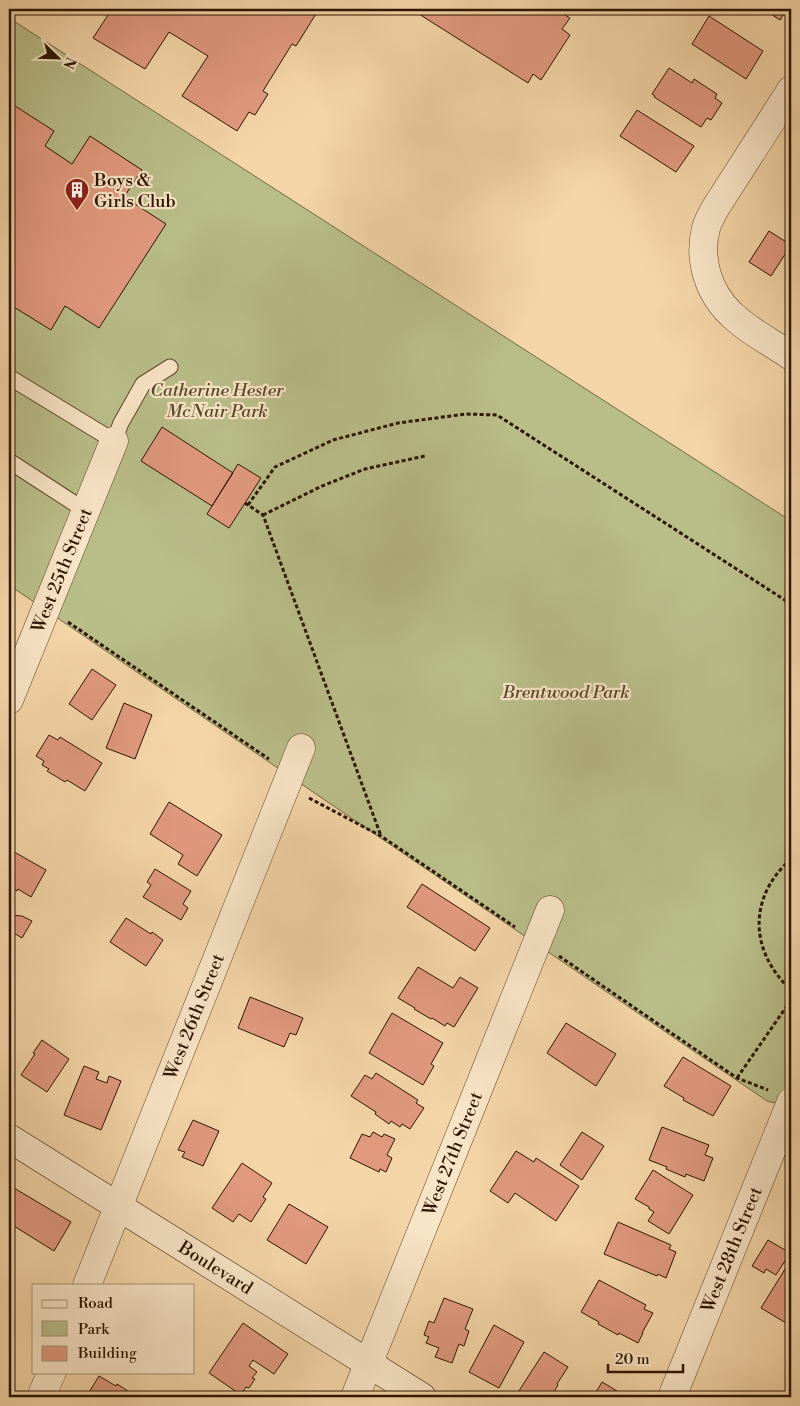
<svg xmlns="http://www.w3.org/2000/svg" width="800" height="1406" viewBox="0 0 800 1406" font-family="'Libre Bodoni',serif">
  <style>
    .green { fill: #b9be89; stroke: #726944 }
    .building { fill: #e1997e; stroke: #2c1400 }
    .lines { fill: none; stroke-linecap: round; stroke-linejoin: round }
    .service-casing { stroke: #5e442a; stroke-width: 17 }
    .minor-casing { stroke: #5e442a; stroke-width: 29 }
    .secondary-casing { stroke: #2c1400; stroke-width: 29 }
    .path { stroke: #2c1400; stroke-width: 3; stroke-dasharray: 4 2.5; stroke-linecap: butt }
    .service { stroke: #f8e4c6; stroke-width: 15 }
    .minor { stroke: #f8e4c6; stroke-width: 28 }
    .secondary { stroke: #f8e4c6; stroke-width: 28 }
    .labels { text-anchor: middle; stroke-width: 4.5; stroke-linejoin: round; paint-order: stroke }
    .poi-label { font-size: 18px; fill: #2c1400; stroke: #f8e4c6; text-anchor: start }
    .park-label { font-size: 18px; font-style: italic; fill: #564729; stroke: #f8e4c6 }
    .street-label { font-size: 18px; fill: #2c1400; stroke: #f8e4c6 }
  </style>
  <rect width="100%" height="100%" fill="#f4d5a7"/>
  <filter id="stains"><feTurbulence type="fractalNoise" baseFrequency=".004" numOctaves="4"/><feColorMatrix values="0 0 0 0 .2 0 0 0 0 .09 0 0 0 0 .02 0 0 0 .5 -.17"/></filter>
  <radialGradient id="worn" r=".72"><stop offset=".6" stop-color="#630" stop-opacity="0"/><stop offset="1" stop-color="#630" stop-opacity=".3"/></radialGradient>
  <path class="green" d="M 9,18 L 791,521 L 791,1107 L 767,1101 L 9,585 Z"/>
  <path class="building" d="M 112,9 L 319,9 L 296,46 L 292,44 L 263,91 L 268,94 L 255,115 L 249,112 L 237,131 L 182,96 L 208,56 L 169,32 L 145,69 L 93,38 Z
    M 411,9 L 555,9 L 570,18 L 562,29 L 570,35 L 541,80 L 533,74 L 528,83 Z
    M 763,9 L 787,9 L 780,20 Z
    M 709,16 L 763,51 L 746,79 L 692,44 Z
    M 669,68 L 692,83 L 694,79 L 717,94 L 715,98 L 722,103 L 711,120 L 707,118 L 701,127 L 654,97 L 655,96 L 652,94 Z
    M 9,102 L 54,131 L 45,146 L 72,164 L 90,136 L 142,170 L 124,197 L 166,224 L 99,328 L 65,306 L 51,330 L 9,304 Z
    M 637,110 L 694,146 L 676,172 L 620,136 Z
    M 769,231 L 791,245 L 771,276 L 749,262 Z
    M 162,427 L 233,473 L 212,506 L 141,461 Z
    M 238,464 L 261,478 L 229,528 L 207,514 Z
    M 92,669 L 116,685 L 92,720 L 69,704 Z
    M 124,703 L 152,715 L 135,759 L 106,748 Z
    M 49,735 L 58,740 L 60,737 L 102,763 L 85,791 L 67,780 L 65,782 L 47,771 L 49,769 L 42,765 L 44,761 L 36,756 Z
    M 169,802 L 222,835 L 197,876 L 178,864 L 183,855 L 150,834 Z
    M 9,849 L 46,870 L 31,897 L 18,889 L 17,891 L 9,887 Z
    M 155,869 L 191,891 L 183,904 L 188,908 L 181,920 L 143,897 L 151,885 L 147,882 Z
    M 422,884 L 490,928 L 475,951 L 407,907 Z
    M 9,903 L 15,907 L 10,915 L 22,916 L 32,921 L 22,938 L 9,930 Z
    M 126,918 L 151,934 L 152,932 L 163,940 L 146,966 L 110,942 Z
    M 418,967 L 453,988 L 460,977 L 478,988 L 454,1027 L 447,1023 L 445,1026 L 432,1018 L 431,1019 L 414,1009 L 415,1008 L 398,998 Z
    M 250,997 L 303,1018 L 296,1035 L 290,1033 L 284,1047 L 238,1028 Z
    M 392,1013 L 443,1043 L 431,1064 L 434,1066 L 423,1085 L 369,1053 Z
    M 566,1023 L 616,1054 L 596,1086 L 547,1053 Z
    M 42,1040 L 69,1059 L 47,1092 L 21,1075 L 35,1054 L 33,1053 Z
    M 683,1057 L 731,1086 L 713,1116 L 683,1100 L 684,1098 L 664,1086 Z
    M 84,1066 L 99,1072 L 96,1079 L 107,1083 L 109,1076 L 121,1081 L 101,1130 L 64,1115 Z
    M 376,1073 L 418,1100 L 416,1103 L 424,1108 L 410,1129 L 402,1124 L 400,1127 L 391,1121 L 389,1124 L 375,1114 L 376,1112 L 351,1096 L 365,1075 L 372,1079 Z
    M 193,1120 L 219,1131 L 203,1166 L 182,1157 L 185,1152 L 178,1150 Z
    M 662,1127 L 709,1145 L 705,1155 L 713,1158 L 704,1181 L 686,1174 L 685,1177 L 666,1169 L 667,1167 L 649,1160 Z
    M 373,1132 L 382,1137 L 384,1134 L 395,1139 L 387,1155 L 392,1158 L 386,1172 L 380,1169 L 379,1172 L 350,1158 L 362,1134 L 370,1137 Z
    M 582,1132 L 604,1146 L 582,1180 L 560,1165 Z
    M 516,1151 L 534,1162 L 536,1158 L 579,1186 L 556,1221 L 515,1193 L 508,1203 L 490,1191 Z
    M 242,1163 L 272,1183 L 263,1197 L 266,1199 L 251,1222 L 239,1214 L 233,1222 L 212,1208 Z
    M 653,1170 L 693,1195 L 669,1234 L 648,1221 L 654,1212 L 649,1209 L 649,1207 L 635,1199 Z
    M 9,1185 L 71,1222 L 54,1251 L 9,1223 Z
    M 289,1204 L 328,1227 L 306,1264 L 267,1240 Z
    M 618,1222 L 671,1245 L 669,1249 L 676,1252 L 666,1278 L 658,1274 L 657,1276 L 604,1254 Z
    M 768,1240 L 790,1253 L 776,1275 L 766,1269 L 764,1273 L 752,1266 Z
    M 790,1261 L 791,1262 L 791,1326 L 761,1308 Z
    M 599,1280 L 646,1305 L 644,1309 L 653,1313 L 642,1333 L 643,1333 L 638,1343 L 619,1333 L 618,1335 L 598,1324 L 599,1322 L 581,1312 Z
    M 444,1298 L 473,1309 L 465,1329 L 469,1331 L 464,1346 L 459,1344 L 452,1363 L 435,1357 L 439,1348 L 426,1343 L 429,1337 L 424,1335 L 429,1321 L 434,1323 Z
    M 243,1323 L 288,1354 L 274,1374 L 253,1360 L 249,1366 L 257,1372 L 252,1378 L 255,1379 L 249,1388 L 246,1387 L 241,1395 L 209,1373 Z
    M 494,1325 L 524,1342 L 499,1388 L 469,1372 Z
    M 544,1352 L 568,1367 L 557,1384 L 558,1385 L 551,1397 L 515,1397 Z
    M 99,1376 L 116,1386 L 117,1384 L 128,1391 L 127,1393 L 134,1397 L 86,1397 Z
    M 602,1382 L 627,1397 L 593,1397 Z"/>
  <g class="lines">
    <defs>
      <path id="service" d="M 9,377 L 114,441 L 121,423 L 143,384 L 170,367
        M 9,461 L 86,511"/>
      <g id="minor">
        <path d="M 791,90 L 716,207 C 712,214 708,221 706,228 C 698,259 708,292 731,314 C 748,331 771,342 791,356"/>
        <path id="s1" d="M 9,700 L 114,441"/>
        <path id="s2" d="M 87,1285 L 301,748"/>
        <path d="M 41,1397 L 52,1372"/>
        <path id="s3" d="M 355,1397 L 550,910"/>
        <path id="s4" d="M 672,1397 L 791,1102"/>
      </g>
      <g id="secondary">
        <path id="s5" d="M 9,1138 L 422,1397"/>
      </g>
    </defs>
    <use href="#service" class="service-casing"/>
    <use href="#minor" class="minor-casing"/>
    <use href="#secondary" class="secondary-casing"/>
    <path class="path" d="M 245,503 L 263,515 L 381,836
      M 248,505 L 275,467 L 333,440 L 398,423 L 466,414 L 497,415 L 791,604
      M 263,515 L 322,486 L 365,469 L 425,456
      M 68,622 L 269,759
      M 309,798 L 381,836 L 515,927
      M 791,859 C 748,897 749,951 791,990
      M 559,956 L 737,1078 L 768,1090
      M 785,1009 L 791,1013
      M 737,1078 L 791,1000"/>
    <use href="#service" class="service"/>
    <use href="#minor" class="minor"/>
    <use href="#secondary" class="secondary"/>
  </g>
  <defs>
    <symbol id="building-pin" viewBox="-11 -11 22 30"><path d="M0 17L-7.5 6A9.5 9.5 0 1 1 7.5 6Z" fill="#8f2418" stroke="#f8e4c6"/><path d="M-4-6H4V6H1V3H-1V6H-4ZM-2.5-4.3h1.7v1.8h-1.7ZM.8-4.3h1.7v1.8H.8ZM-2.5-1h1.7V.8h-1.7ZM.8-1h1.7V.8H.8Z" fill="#fff"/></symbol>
  </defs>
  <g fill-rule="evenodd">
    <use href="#building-pin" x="63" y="176" width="28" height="38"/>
  </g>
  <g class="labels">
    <g class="poi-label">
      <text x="94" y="186">Boys &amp;<tspan x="94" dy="21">Girls Club</tspan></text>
    </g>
    <g class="park-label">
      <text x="217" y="396">Catherine Hester<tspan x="217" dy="21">McNair Park</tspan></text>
      <text x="566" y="698">Brentwood Park</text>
    </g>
    <g class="street-label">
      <text dy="6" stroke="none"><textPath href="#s1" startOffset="140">West 25th Street</textPath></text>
      <text dy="6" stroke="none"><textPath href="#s2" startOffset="289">West 26th Street</textPath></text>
      <text dy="6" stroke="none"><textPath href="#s3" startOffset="262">West 27th Street</textPath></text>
      <text dy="6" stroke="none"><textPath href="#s4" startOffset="159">West 28th Street</textPath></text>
      <text dy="6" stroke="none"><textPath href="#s5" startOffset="244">Boulevard</textPath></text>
    </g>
  </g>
  <rect width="800" height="1406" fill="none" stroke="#f4d5a7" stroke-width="30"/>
  <rect x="10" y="10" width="780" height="1386" fill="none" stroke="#2c1400" stroke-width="2.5"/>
  <rect x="15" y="15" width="770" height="1376" fill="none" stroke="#2c1400"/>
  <rect x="32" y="1284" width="162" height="90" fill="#f8e4c6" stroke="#a69177"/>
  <rect x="42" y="1300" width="25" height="8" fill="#f8e4c6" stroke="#a69177"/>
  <text x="78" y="1308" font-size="15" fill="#2c1400">Road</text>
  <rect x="42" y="1321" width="25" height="15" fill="#b9be89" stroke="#a69177"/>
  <text x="78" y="1334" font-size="15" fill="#2c1400">Park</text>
  <rect x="42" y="1346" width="25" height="15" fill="#e1997e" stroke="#a69177"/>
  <text x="78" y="1358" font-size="15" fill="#2c1400">Building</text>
  <g transform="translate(58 58) rotate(113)" stroke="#f8e4c6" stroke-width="4" paint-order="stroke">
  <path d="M0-4L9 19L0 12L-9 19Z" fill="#2c1400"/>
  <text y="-8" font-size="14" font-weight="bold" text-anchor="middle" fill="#2c1400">N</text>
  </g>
  <path d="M608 1364v8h75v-8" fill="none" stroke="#2c1400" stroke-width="2.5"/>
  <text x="615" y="1364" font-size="15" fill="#2c1400" stroke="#f8e4c6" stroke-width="4" paint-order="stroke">20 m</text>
  <rect width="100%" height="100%" filter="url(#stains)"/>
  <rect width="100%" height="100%" fill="url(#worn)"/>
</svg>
